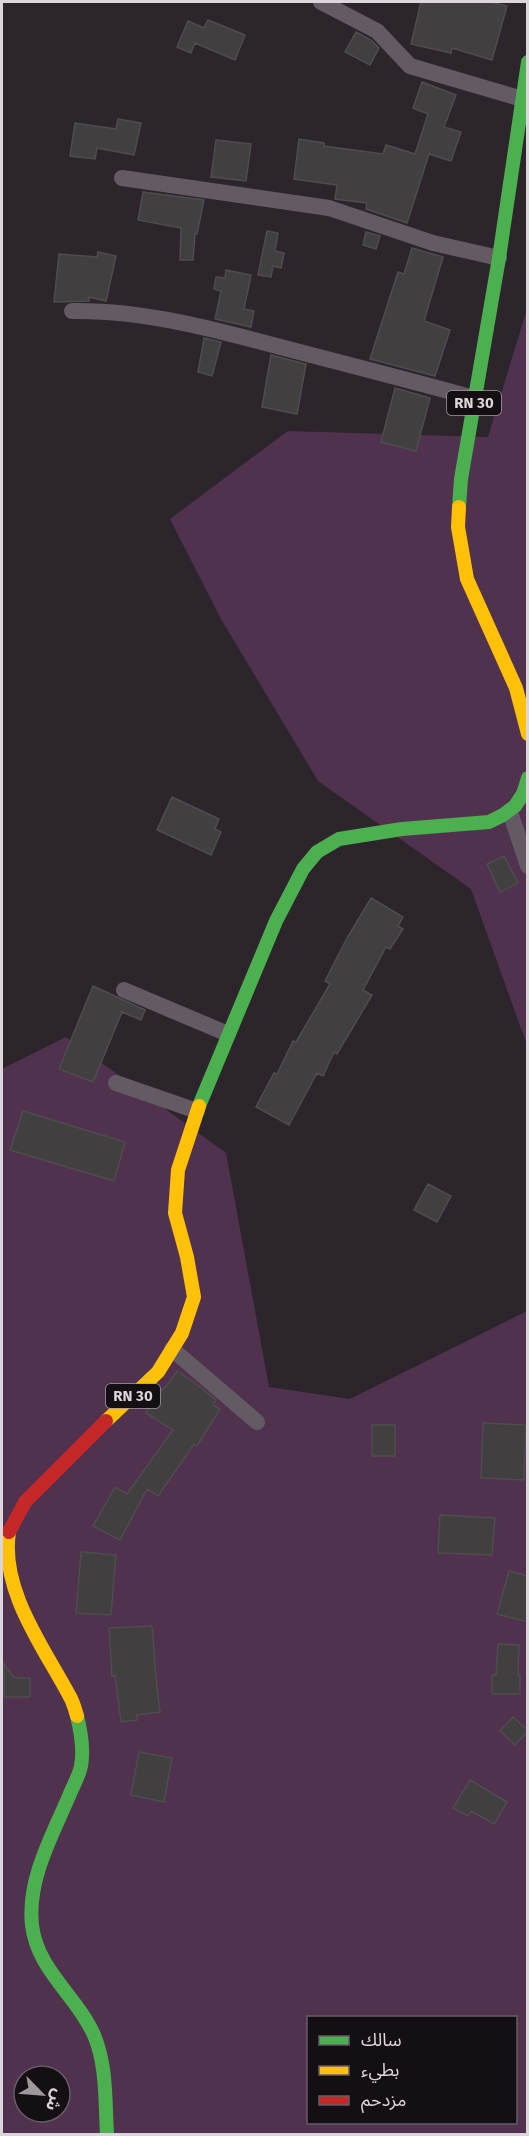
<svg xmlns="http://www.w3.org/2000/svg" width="529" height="2136" viewBox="0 0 529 2136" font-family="'Fira Sans','Noto Sans Arabic',sans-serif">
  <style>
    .green { fill: #50324f; fill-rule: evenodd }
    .building { fill: #413f40; stroke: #4f4c4e; stroke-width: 1.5 }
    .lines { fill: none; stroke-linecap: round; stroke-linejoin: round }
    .street { stroke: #635a63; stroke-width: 16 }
    .fast { stroke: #4caf50; stroke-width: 14 }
    .slow { stroke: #ffc107; stroke-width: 14 }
    .jam { stroke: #c62828; stroke-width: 14 }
    .labels { text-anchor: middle; stroke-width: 5; stroke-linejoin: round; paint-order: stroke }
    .shield { fill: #140f14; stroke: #a09aa0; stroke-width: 1.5 }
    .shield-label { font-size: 15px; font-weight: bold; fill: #dcd5dc }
  </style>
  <rect width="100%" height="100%" fill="#2c262c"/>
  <path class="green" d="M 527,309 L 527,1045 L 471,889 L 318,781 L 221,619 L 170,519 L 288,431 L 488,437 Z
    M 66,1037 L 226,1153 L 269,1387 L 350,1399 L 527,1311 L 527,2134 L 2,2134 L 2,1069 ZM 308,2018 L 516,2018 L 516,2122 L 308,2122 ZM 24,2076 L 60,2076 L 60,2112 L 24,2112 Z"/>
  <path class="building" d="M 421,2 L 491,2 L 507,6 L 492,60 L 452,48 L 451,53 L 411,44 Z
    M 208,20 L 245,35 L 235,60 L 195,43 L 191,53 L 177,47 L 188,21 L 204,28 Z
    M 356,32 L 371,40 L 379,48 L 370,65 L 345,52 Z
    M 422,82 L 456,95 L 444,127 L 461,132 L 451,161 L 429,154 L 407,223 L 366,209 L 367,203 L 335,199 L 337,185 L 294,179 L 299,139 L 324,143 L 324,146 L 383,154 L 386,145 L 415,154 L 428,114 L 413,108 Z
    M 118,119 L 141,123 L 134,155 L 97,148 L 95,159 L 70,156 L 75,123 L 116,129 Z
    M 216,140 L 251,144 L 246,181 L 211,177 Z
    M 143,192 L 204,200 L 197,234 L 195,234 L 193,260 L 180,260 L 181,228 L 138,220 Z
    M 267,231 L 278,233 L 275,251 L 284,253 L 281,268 L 273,266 L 271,277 L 258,275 Z
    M 366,232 L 380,236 L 376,249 L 363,245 Z
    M 412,248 L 443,257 L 424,321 L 450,330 L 435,376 L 370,359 L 398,272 L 404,274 Z
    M 98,252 L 116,256 L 106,301 L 89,297 L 89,301 L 54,302 L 59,254 L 97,257 Z
    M 226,270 L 251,275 L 244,309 L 254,311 L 251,327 L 215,319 L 221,291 L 214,289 L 216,277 L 225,278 Z
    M 204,338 L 221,342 L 212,376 L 198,372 Z
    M 271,355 L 306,364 L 297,414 L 262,407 Z
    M 395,388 L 430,398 L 416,451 L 381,442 Z
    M 172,797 L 219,819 L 215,829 L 221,832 L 211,855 L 157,830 Z
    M 504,856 L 518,883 L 500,892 L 487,864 Z
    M 371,898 L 403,917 L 398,926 L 403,929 L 390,949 L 386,947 L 363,990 L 372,995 L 337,1054 L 334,1052 L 323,1076 L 317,1073 L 289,1125 L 256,1107 L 274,1073 L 277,1074 L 293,1041 L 296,1042 L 330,984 L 325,981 L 347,938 Z
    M 93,986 L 145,1010 L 141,1020 L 122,1012 L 93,1082 L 59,1069 Z
    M 23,1111 L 125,1142 L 114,1181 L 10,1150 Z
    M 428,1184 L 451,1196 L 437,1222 L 414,1210 Z
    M 177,1371 L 195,1383 L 216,1400 L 213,1405 L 220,1409 L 197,1446 L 194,1444 L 158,1496 L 147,1489 L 120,1540 L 93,1526 L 115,1487 L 127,1494 L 173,1430 L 146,1413 L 158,1394 L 169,1383 Z
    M 483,1423 L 526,1425 L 524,1480 L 481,1478 Z
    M 372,1425 L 395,1425 L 395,1456 L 372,1456 Z
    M 440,1515 L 495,1518 L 492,1555 L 438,1553 Z
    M 81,1552 L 116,1555 L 111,1615 L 76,1613 Z
    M 509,1571 L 528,1576 L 528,1622 L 497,1614 Z
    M 152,1626 L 156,1678 L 160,1712 L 137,1715 L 137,1720 L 121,1722 L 115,1675 L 112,1676 L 109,1628 Z
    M 498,1644 L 519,1645 L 518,1675 L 520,1675 L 520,1694 L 492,1694 L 492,1675 L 496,1675 Z
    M 4,1664 L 14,1678 L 30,1678 L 30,1697 L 4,1697 Z
    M 513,1717 L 528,1731 L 515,1745 L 500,1731 Z
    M 139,1752 L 172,1758 L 164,1802 L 131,1795 Z
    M 470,1780 L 507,1802 L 494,1824 L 471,1811 L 468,1816 L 453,1808 Z"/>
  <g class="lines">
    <path class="street" d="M 321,2 L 377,31 L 410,66 L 522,99
      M 122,178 L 329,208 L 433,243 L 499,258
      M 72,311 C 145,310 218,330 288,349 C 350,365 412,381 474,398
      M 510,812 L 528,866
      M 124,990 L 228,1034
      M 116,1083 L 197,1111
      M 172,1349 L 257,1422"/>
    <path class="fast" d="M 459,507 L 461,479 L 499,258 L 528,62
      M 199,1106 L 276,921 L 303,869 L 317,852 L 339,839 L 402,829 L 489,822 L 503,815 L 515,806 L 523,794 L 528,778
      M 77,1716 C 81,1732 84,1750 81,1766 C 79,1776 73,1786 69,1796 C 52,1836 27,1880 32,1925 C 37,1970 77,1996 94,2035 C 107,2066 105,2101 107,2134"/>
    <path class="slow" d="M 459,507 L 458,527 L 467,579 L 516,688 L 528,734
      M 106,1421 L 158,1372 L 182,1333 L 194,1297 L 187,1257 L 175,1213 L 178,1170 L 199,1106
      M 9,1532 C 0,1590 44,1648 69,1695 C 73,1701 75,1709 77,1716"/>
    <path class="jam" d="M 9,1532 L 25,1502 L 106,1421"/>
  </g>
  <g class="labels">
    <g class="shield">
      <rect x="447" y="391" width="54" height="24" rx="4.5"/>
      <rect x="106" y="1384" width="54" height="24" rx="4.5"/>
    </g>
    <g class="shield-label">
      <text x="474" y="408">RN 30</text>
      <text x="133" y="1401">RN 30</text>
    </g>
  </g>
  <rect width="529" height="2136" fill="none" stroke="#dcd5dc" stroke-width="6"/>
  <rect x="307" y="2016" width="210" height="108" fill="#140f14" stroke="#645e64" stroke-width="1.5"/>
  <rect x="319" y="2036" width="30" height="9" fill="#4caf50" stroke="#645e64" stroke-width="1.5"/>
  <text x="361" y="2046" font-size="18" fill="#dcd5dc">سالك</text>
  <rect x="319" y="2066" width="30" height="9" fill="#ffc107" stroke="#645e64" stroke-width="1.5"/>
  <text x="361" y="2076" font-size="18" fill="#dcd5dc">بطيء</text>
  <rect x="319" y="2096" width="30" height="9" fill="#c62828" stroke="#645e64" stroke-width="1.5"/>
  <text x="361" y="2106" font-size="18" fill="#dcd5dc">مزدحم</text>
  <g transform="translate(42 2094) rotate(115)"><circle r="28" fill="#140f14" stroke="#645e64" stroke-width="1.5"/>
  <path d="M0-4.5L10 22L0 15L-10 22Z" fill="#9e989e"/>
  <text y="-9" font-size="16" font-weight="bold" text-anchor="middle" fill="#dcd5dc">ش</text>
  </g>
</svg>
